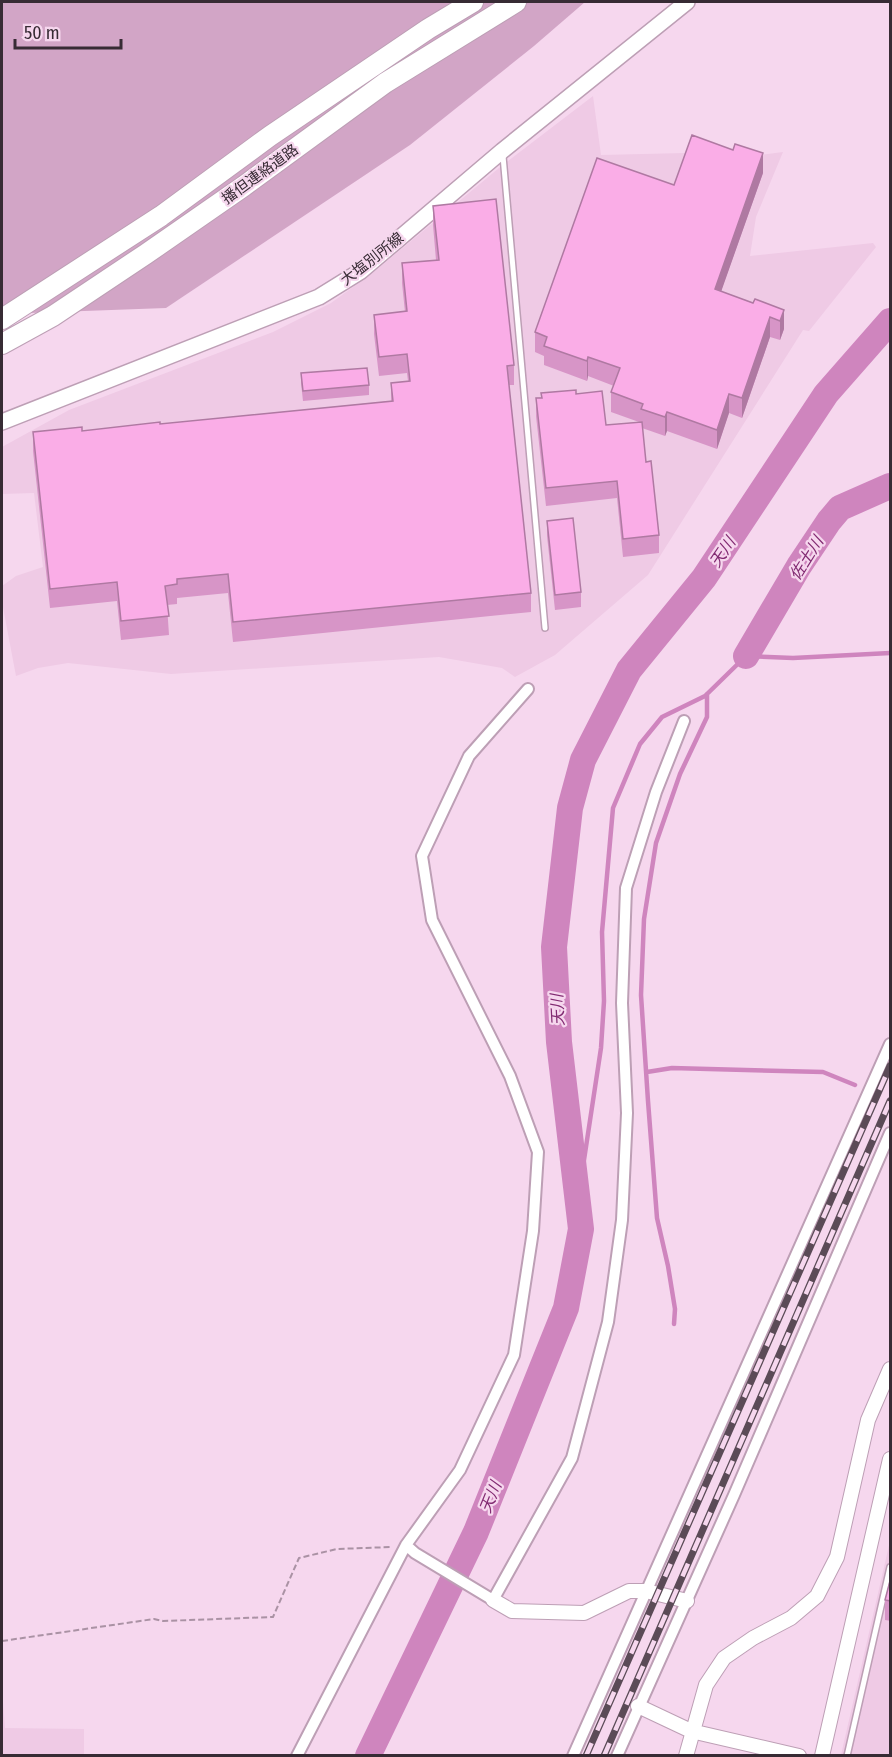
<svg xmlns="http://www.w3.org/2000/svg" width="892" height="1757" viewBox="0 0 892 1757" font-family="'Fira Sans Condensed','Noto Sans JP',sans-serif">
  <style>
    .built { fill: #efcae5 }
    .green { fill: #d2a5c6 }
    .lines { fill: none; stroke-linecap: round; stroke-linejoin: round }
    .stream { stroke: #cf85be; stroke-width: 4.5 }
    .river { stroke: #cf85be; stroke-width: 26 }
    .service-casing { stroke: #bd9fb5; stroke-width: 8 }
    .minor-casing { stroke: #bd9fb5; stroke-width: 14 }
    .tertiary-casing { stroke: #bd9fb5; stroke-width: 16 }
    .secondary-casing { stroke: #bd9fb5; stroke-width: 18 }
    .motorway-casing { stroke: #bd9fb5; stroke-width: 22 }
    .path { stroke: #aa92a4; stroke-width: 2; stroke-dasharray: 6 3; stroke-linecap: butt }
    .service { stroke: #fff; stroke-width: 5 }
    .minor { stroke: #fff; stroke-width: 10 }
    .tertiary { stroke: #fff; stroke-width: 14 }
    .secondary { stroke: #fff; stroke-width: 15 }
    .motorway { stroke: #fff; stroke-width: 20 }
    .rail-casing { stroke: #5b4b57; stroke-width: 7 }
    .rail { stroke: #f6d7ee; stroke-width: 4.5; stroke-dasharray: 14; stroke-linecap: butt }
    .wall { fill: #d795c7 }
    .shaded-wall { fill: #af79a2 }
    .building { fill: #faade7; stroke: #af79a2; stroke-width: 1.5 }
    .labels { text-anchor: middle; stroke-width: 4.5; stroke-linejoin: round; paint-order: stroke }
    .street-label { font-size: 15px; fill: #372b34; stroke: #f6d7ee }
    .water-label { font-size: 16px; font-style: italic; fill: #822b72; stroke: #f6d7ee }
  </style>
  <rect width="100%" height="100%" fill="#f6d7ee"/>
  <path class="built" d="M 593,96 L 601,155 L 685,153 L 689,149 L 730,159 L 783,152 L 756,217 L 750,256 L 873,243 L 876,247 L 809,331 L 803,330 L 648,575 L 555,655 L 515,677 L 502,668 L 439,657 L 171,674 L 68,663 L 38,668 L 16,676 L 2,602 L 2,586 L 16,576 L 43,567 L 34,493 L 2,494 L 2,447 L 69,410 L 273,332 L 331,303 L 375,271 L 499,168 Z
    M 890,1541 L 890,1755 L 841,1755 Z
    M 2,1689 L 5,1728 L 84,1729 L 84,1755 L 2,1755 Z"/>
  <path class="green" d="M 2,2 L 585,2 L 534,46 L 410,145 L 166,308 L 2,314 Z"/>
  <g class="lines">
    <path class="stream" d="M 647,1072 L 672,1068 L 823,1072 L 855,1085
      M 577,1206 L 601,1048 L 604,1001 L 602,932 L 613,808 L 640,744 L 662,717 L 705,696 L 746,656 L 793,658 L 890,653
      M 674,1324 L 675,1309 L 668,1266 L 657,1218 L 648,1101 L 641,995 L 644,919 L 656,843 L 680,774 L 707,717 L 707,694"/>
    <path class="river" d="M 746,656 L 799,566 L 829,521 L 840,508 L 890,486
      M 368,1756 L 476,1532 L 566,1308 L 581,1229 L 559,1042 L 554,947 L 570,808 L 583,760 L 629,670 L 704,578 L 826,394 L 890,321"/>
    <defs>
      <path id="service" d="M 503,156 L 545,628
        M 847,1756 L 890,1567"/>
      <path id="minor" d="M 406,1545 L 415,1553 L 493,1600 L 572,1458 L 608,1322 L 622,1220 L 627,1113 L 622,1003 L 626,888 L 656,792 L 684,721
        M 297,1756 L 406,1545 L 460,1470 L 514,1355 L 533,1231 L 538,1152 L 510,1076 L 432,920 L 422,856 L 469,756 L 528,689
        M 573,1756 L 890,1044
        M 617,1756 L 734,1495 L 890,1133"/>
      <path id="tertiary" d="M 493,1600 L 512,1611 L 584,1613 L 629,1591 L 646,1591 L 687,1601
        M 638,1706 L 691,1731 L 799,1756
        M 686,1756 L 706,1685 L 724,1658 L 753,1638 L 791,1618 L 817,1596 L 837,1557 L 868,1420 L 890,1369
        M 822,1756 L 890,1459"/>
      <path id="secondary" d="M 2,422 L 319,297 L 361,271 L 502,151 L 687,2"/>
      <path id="motorway" d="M 2,319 L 161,216 L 270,136 L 428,29 L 473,2
        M 2,344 L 53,316 L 146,254 L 244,186 L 385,83 L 516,2"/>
    </defs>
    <use href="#service" class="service-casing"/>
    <use href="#minor" class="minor-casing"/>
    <use href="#tertiary" class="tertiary-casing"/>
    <use href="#secondary" class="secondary-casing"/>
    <use href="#motorway" class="motorway-casing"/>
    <path class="path" d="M 2,1641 L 154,1619 L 163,1621 L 273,1617 L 299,1558 L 337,1549 L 391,1547"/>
    <use href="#service" class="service"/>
    <use href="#minor" class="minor"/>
    <use href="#tertiary" class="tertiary"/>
    <use href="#secondary" class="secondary"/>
    <use href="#motorway" class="motorway"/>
    <defs>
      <path id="rail" d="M 586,1756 L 890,1066
        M 604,1756 L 890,1101"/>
    </defs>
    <use href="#rail" class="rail-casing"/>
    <use href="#rail" class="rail"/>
  </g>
  <path class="wall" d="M 763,173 L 721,291 L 753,303 L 784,310 L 784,329 L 780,340 L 770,337 L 742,418 L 729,413 L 717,449 L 667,431 L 665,436 L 642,428 L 646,462 L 659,535 L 659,553 L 623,557 L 617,498 L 546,506 L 536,416 L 536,398 L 576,394 L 606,425 L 639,422 L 611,412 L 611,392 L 614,386 L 588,376 L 587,381 L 544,365 L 544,356 L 535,352 L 535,332 L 674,185 Z
    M 433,206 L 514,365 L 514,385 L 509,385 L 531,593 L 531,612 L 233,642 L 228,593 L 177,598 L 177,604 L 167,605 L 169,635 L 121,640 L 117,601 L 50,608 L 33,451 L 33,432 L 82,431 L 160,424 L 391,401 L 391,383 L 408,381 L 407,373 L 379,376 L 374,334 L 374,315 L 405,312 L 402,283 L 402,263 L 436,260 L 433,225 Z
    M 301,373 L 369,385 L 369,395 L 303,401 L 301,383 Z
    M 547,521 L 581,592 L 581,607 L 555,610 L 547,536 Z
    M 891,1577 L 891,1621 L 885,1620 L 885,1600 Z"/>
  <path class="shaded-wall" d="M 763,153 L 763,173 L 715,309 L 715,289 Z
    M 784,310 L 784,329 L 780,340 L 780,321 Z
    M 770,317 L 770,337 L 742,418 L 742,398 Z
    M 588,357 L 588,376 L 587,381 L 587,361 Z
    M 729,394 L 729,413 L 717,449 L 717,430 Z
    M 667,412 L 667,431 L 665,436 L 665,417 Z"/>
  <path class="building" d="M 692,135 L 733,150 L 735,144 L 763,153 L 715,289 L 753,303 L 755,299 L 784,310 L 780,321 L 770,317 L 742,398 L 729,394 L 717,430 L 667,412 L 665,417 L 641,409 L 643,404 L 611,392 L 620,368 L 588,357 L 587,361 L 544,346 L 547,337 L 535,332 L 597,158 L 674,185 Z
    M 496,199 L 514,365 L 507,366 L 531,593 L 233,622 L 228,574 L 177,579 L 177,584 L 165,586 L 169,616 L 121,621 L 117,582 L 50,589 L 33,432 L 82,427 L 82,431 L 160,422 L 160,424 L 393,401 L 391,383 L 410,381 L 407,354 L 379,357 L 374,315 L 407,311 L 402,263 L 439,260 L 433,206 Z
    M 367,368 L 369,385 L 303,391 L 301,373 Z
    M 576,390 L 576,394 L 602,391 L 606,425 L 642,422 L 646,462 L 651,461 L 659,535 L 623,539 L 617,481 L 546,488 L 536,398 L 542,398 L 541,393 Z
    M 573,518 L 581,592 L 555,595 L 547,521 Z
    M 891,1577 L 891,1601 L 885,1600 Z"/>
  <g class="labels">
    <g class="street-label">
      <text transform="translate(260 174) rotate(-36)" y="5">播但連絡道路</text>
      <text transform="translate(372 259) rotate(-38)" y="5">大塩別所線</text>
    </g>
    <g class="water-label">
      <text transform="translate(722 552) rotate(-56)" y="6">天川</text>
      <text transform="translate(806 558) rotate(-58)" y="6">佐土川</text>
      <text transform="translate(557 1010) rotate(-93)" y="6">天川</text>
      <text transform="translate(490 1497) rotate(-68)" y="6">天川</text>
    </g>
  </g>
  <rect width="892" height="1757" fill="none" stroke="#372b34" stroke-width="6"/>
  <path d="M15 39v9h106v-9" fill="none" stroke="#372b34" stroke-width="3"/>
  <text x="24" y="39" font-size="18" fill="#372b34" stroke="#f6d7ee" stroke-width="4.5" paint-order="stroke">50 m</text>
</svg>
